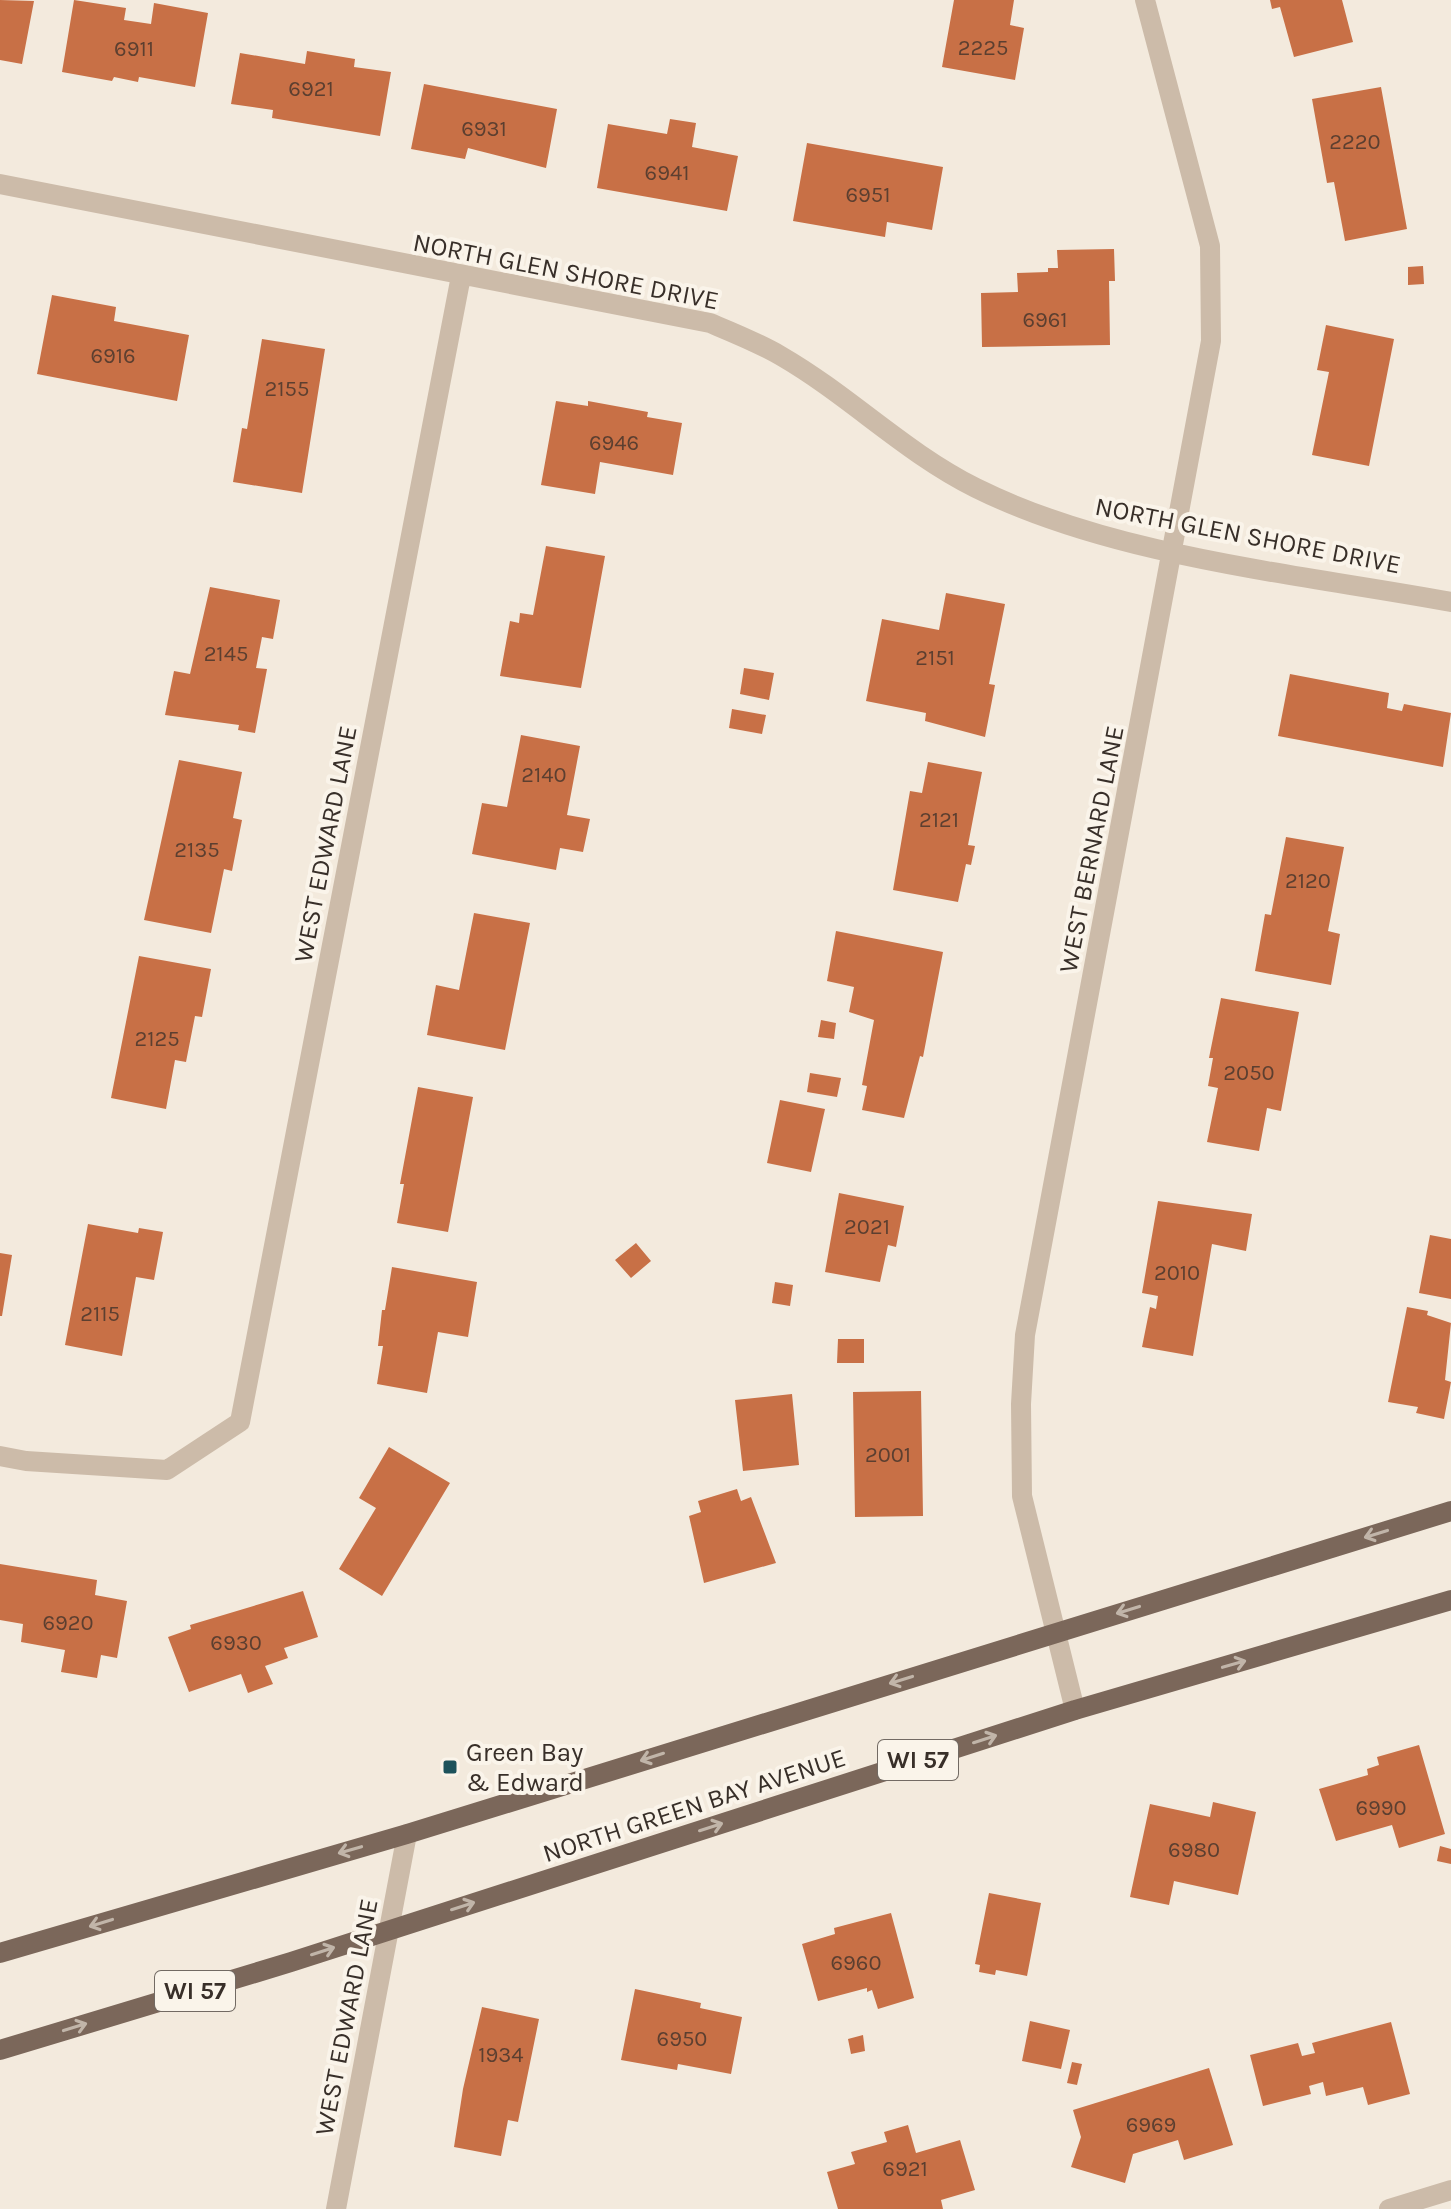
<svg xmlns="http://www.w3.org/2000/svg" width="1451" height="2209" viewBox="0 0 1451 2209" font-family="Karla,sans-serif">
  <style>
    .building { fill: #c87046 }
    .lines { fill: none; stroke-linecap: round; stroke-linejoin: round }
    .street { stroke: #ccbba9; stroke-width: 20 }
    .primary { stroke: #7b675a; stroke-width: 20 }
    .oneway { stroke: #c1b5a9 }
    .poi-dot { fill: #1d525b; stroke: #faf4ea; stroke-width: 3 }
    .labels { text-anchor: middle; stroke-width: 8; stroke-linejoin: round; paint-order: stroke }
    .number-label { font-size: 22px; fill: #5c3f30 }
    .shield { fill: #faf4ea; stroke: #726a63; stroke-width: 2 }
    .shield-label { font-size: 24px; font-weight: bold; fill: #382f29 }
    .street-label { font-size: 26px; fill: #382f29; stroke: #faf4ea }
    .poi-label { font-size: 26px; fill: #382f29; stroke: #faf4ea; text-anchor: start }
  </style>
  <rect width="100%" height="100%" fill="#f3eadd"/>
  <path class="building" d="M 0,0 L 34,1 L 22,64 L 0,60 Z
    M 74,0 L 126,8 L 124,20 L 151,24 L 154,3 L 208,13 L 195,87 L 139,77 L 138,82 L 114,77 L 112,81 L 62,72 Z
    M 954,0 L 1014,0 L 1010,25 L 1024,28 L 1015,80 L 942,67 Z
    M 1270,0 L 1342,0 L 1353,42 L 1294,57 L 1280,7 L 1272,9 Z
    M 307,51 L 355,59 L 354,67 L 391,72 L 380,136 L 272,118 L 273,110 L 231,104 L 240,53 L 305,64 Z
    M 424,84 L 557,109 L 546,168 L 468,148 L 465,159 L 411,149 Z
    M 1381,87 L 1407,229 L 1345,241 L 1334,182 L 1327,183 L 1312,99 Z
    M 670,119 L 696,123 L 692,147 L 738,156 L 727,211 L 597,188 L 608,124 L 667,134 Z
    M 807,143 L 943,167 L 932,230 L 887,222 L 885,237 L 793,221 Z
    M 1114,249 L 1115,281 L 1109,281 L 1110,345 L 982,347 L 981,293 L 1018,292 L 1017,273 L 1048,272 L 1048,268 L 1058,268 L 1057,250 Z
    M 1423,266 L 1424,284 L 1408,285 L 1408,267 Z
    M 52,295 L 116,307 L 114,321 L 189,335 L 177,401 L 37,374 Z
    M 1326,325 L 1394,339 L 1369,466 L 1312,455 L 1329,372 L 1317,370 Z
    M 262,339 L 325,349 L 302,493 L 233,482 L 242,428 L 247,429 Z
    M 556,401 L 588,406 L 588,401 L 648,412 L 647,417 L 682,423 L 673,475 L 600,462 L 595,494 L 541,485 Z
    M 546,546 L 605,556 L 581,688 L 500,676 L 510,621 L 519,623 L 520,613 L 533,615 Z
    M 210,587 L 280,600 L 273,639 L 262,637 L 256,668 L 267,669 L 255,733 L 238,730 L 239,725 L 165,715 L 174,671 L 190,674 Z
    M 946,593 L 1005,604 L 989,684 L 995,685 L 985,737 L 925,721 L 926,713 L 866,701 L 882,619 L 939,630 Z
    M 744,668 L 774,673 L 769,700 L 740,694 Z
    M 1290,674 L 1389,693 L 1387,708 L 1402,711 L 1404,704 L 1451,713 L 1443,767 L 1278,736 Z
    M 732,709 L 766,715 L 762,734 L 729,728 Z
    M 521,735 L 580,746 L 567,815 L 590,819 L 583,852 L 560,848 L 556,870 L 472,854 L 482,803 L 507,807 Z
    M 179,760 L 242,772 L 233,818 L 242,820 L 232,871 L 224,869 L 211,933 L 144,920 Z
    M 928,762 L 982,772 L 968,845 L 975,846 L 971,865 L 966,864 L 958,902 L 893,890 L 910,791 L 922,793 Z
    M 1286,837 L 1344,847 L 1328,931 L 1340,934 L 1331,985 L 1255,971 L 1265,914 L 1271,915 Z
    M 474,913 L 530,923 L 505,1050 L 427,1035 L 436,985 L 459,990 Z
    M 836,931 L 943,952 L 923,1057 L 920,1056 L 904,1118 L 862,1110 L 867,1086 L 862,1085 L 874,1020 L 849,1012 L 854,987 L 827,981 Z
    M 139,956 L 211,969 L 202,1017 L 195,1016 L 186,1062 L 175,1060 L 166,1109 L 111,1098 Z
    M 1221,998 L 1299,1012 L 1281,1111 L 1267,1108 L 1259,1151 L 1207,1142 L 1218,1088 L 1208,1086 L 1213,1058 L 1209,1058 Z
    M 821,1020 L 836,1023 L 834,1039 L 818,1037 Z
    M 810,1073 L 841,1078 L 837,1097 L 807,1092 Z
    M 418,1087 L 473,1097 L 448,1232 L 397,1223 L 404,1184 L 400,1184 Z
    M 780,1100 L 825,1109 L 811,1172 L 767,1163 Z
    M 839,1193 L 904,1206 L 896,1247 L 888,1245 L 880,1282 L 825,1272 Z
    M 1158,1201 L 1252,1214 L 1246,1251 L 1212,1244 L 1193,1356 L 1142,1347 L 1150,1307 L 1156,1309 L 1158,1296 L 1142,1293 Z
    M 88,1224 L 138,1233 L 139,1228 L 163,1232 L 154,1280 L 136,1277 L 122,1356 L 65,1345 Z
    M 1430,1235 L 1451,1239 L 1451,1299 L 1419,1293 Z
    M 636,1243 L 651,1261 L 631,1278 L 615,1260 Z
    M 0,1253 L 12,1255 L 2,1316 L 0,1316 Z
    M 392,1267 L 477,1282 L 468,1337 L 438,1332 L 427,1393 L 377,1384 L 383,1346 L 378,1346 L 382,1310 L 385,1310 Z
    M 775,1282 L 793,1285 L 790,1306 L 772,1303 Z
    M 1407,1307 L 1428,1311 L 1427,1315 L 1451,1323 L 1445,1380 L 1451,1382 L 1444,1419 L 1416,1413 L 1418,1407 L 1388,1402 Z
    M 838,1339 L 864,1339 L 864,1363 L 837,1363 Z
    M 921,1391 L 923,1516 L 855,1517 L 853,1392 Z
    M 792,1394 L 799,1465 L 743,1471 L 735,1400 Z
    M 389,1447 L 450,1483 L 382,1596 L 339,1569 L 376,1508 L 359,1498 Z
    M 737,1489 L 741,1501 L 751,1497 L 776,1563 L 704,1583 L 689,1516 L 701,1512 L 698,1501 Z
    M 0,1564 L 97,1580 L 95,1595 L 127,1601 L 117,1658 L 101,1655 L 97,1678 L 61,1672 L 65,1650 L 21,1642 L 23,1624 L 0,1620 Z
    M 303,1591 L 318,1637 L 284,1648 L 288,1658 L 265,1666 L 273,1684 L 248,1693 L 241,1674 L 189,1692 L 168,1637 L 191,1629 L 190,1625 Z
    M 1419,1745 L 1445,1834 L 1399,1848 L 1392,1825 L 1336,1841 L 1319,1789 L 1368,1775 L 1367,1769 L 1379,1765 L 1377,1757 Z
    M 1213,1802 L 1256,1812 L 1238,1895 L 1174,1881 L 1169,1905 L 1130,1897 L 1150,1804 L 1210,1817 Z
    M 1440,1846 L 1451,1849 L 1451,1864 L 1437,1861 Z
    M 989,1893 L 1041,1903 L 1027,1976 L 996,1970 L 995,1975 L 979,1972 L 980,1965 L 975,1964 Z
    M 891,1913 L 914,1998 L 878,2009 L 872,1990 L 867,1992 L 867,1988 L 818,2001 L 802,1944 L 835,1934 L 834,1928 Z
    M 635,1989 L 701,2003 L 700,2008 L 742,2017 L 731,2074 L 678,2064 L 677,2070 L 621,2060 Z
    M 482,2007 L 539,2019 L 518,2122 L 508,2120 L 501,2156 L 454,2147 L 463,2089 Z
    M 1030,2021 L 1070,2030 L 1061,2069 L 1022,2061 Z
    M 1391,2022 L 1410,2094 L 1368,2105 L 1363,2087 L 1326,2096 L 1323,2082 L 1309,2086 L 1311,2094 L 1263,2106 L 1250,2055 L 1298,2043 L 1302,2056 L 1315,2053 L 1312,2043 Z
    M 863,2035 L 865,2051 L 851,2054 L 848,2039 Z
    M 1072,2062 L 1082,2064 L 1077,2085 L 1067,2083 Z
    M 1209,2068 L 1233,2145 L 1184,2160 L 1178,2140 L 1133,2154 L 1125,2183 L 1071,2167 L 1081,2137 L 1073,2110 Z
    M 908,2125 L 916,2153 L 960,2140 L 975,2190 L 941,2200 L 943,2209 L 838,2209 L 827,2172 L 855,2164 L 851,2152 L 887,2142 L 884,2132 Z"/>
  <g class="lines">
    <path class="street" d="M 0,184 L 710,323 C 734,333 759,343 781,356 C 850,396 904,452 976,488 C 1115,557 1299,574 1451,602
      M 0,1456 L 26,1461 L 167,1470 L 240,1422 L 461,276
      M 1075,1710 L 1022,1496 L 1021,1404 L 1025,1335 L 1211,341 L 1210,246 L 1145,0
      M 336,2209 L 407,1834
      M 1389,2209 L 1451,2190"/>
    <path class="primary" d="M 0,1953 L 407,1834 L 1451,1511
      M 0,2050 L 291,1962 L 1075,1710 L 1451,1600"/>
  </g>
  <defs><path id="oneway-shaft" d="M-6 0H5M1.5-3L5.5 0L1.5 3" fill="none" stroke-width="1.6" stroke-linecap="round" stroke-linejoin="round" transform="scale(2)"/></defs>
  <g class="oneway">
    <use href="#oneway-shaft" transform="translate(1376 1534) rotate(163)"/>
    <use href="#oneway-shaft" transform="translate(1128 1610) rotate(163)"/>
    <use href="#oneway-shaft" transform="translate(1234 1664) rotate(-16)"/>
    <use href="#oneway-shaft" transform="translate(901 1680) rotate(163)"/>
    <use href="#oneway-shaft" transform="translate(985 1739) rotate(-18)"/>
    <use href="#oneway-shaft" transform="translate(652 1757) rotate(162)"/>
    <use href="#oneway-shaft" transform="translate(711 1827) rotate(-18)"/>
    <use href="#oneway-shaft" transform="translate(350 1850) rotate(164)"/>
    <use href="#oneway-shaft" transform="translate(463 1906) rotate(-18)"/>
    <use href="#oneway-shaft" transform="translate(101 1923) rotate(163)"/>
    <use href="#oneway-shaft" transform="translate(323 1951) rotate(-18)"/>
    <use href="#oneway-shaft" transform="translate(75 2027) rotate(-17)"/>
  </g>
  <rect class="poi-dot" x="442" y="1759" width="16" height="16" rx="4"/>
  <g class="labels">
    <g class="number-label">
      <text x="983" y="55">2225</text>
      <text x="134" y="56">6911</text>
      <text x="311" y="96">6921</text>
      <text x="484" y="136">6931</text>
      <text x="1355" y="149">2220</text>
      <text x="667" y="180">6941</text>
      <text x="868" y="202">6951</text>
      <text x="1045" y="327">6961</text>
      <text x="113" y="363">6916</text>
      <text x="287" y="396">2155</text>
      <text x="614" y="450">6946</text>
      <text x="226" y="661">2145</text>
      <text x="935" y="665">2151</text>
      <text x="544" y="782">2140</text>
      <text x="939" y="827">2121</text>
      <text x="197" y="857">2135</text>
      <text x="1308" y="888">2120</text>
      <text x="157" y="1046">2125</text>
      <text x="1249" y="1080">2050</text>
      <text x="867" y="1234">2021</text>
      <text x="1177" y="1280">2010</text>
      <text x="100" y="1321">2115</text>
      <text x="888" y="1462">2001</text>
      <text x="68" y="1630">6920</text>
      <text x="236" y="1650">6930</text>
      <text x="1381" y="1815">6990</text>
      <text x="1194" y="1857">6980</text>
      <text x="856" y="1970">6960</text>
      <text x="682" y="2046">6950</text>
      <text x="501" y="2062">1934</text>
      <text x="1151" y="2132">6969</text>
      <text x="905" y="2176">6921</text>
    </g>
    <g class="shield">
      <rect x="878" y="1740" width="80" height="40" rx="6"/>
      <rect x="155" y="1971" width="80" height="40" rx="6"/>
    </g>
    <g class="shield-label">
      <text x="918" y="1768">WI 57</text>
      <text x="195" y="1999">WI 57</text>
    </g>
    <g class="street-label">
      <text transform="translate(566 271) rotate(11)" y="9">NORTH GLEN SHORE DRIVE</text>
      <text transform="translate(1248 535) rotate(11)" y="9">NORTH GLEN SHORE DRIVE</text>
      <text transform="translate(325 844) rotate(-79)" y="9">WEST EDWARD LANE</text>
      <text transform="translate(1091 849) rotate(-79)" y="9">WEST BERNARD LANE</text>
      <text transform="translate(694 1805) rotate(-18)" y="9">NORTH GREEN BAY AVENUE</text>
      <text transform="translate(346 2017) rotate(-79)" y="9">WEST EDWARD LANE</text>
    </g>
    <g class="poi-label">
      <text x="466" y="1761">Green Bay<tspan x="466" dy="30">&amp; Edward</tspan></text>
    </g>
  </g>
</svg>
